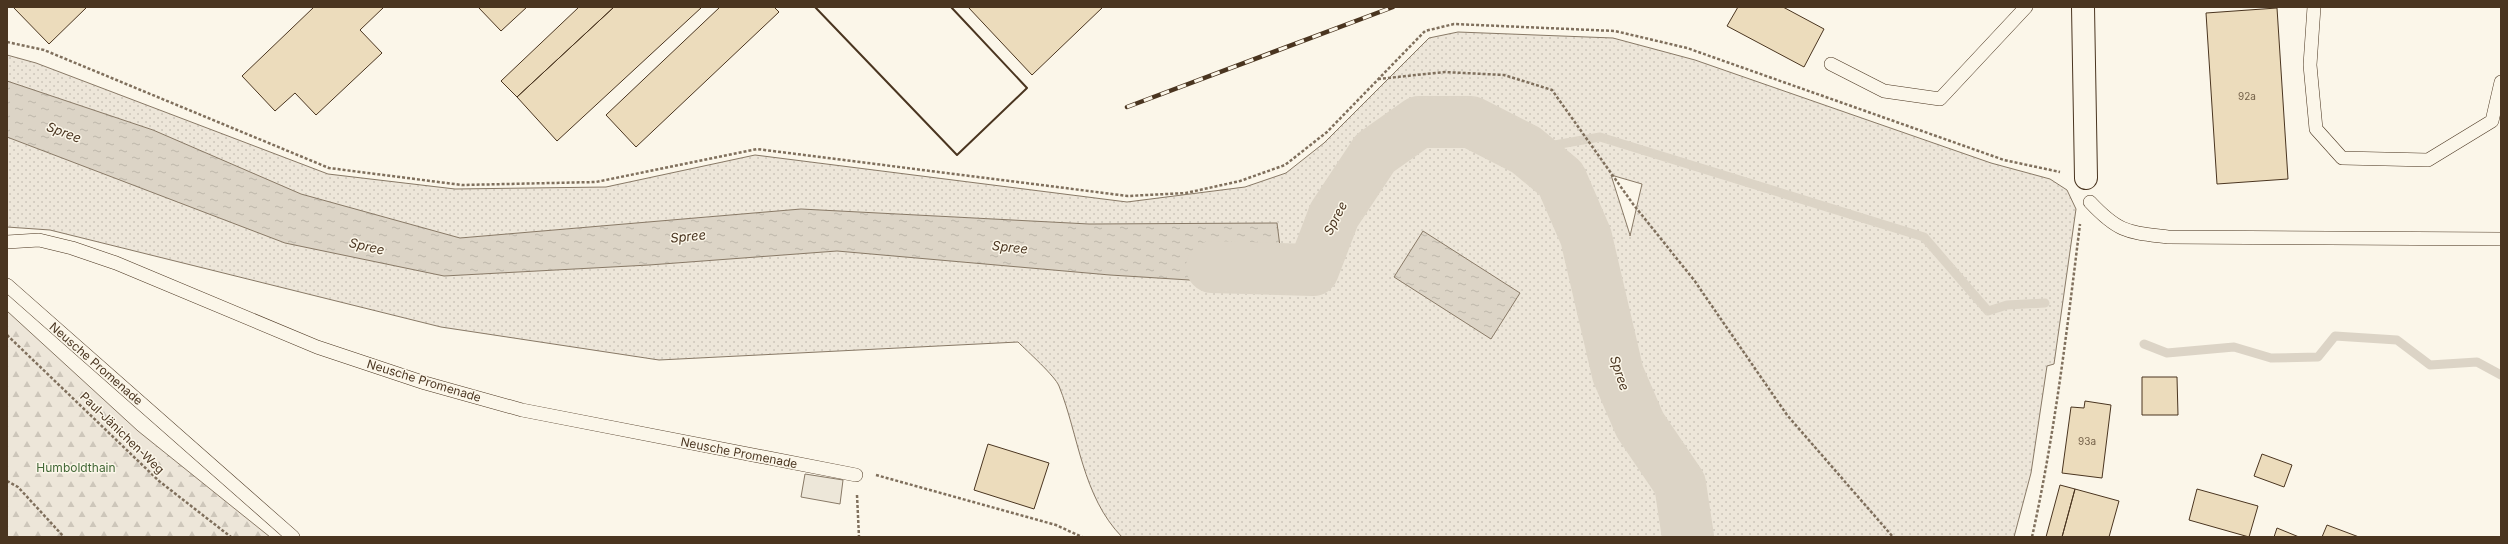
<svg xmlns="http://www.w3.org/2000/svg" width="2508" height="544" viewBox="0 0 2508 544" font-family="Inter,sans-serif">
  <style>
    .grass { fill: url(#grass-dots); stroke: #887966; fill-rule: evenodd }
    .forest { fill: url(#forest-firs); stroke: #887966 }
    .parking { fill: #ede7d9; stroke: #887966 }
    .water { fill: url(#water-ripples); stroke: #887966 }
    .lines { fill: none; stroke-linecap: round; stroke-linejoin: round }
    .stream { stroke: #dcd4c6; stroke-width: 9 }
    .river { stroke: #dcd4c6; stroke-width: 52 }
    .building { fill: #ecdcbc; stroke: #4a3520 }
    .lane-casing { stroke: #4a3520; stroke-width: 14 }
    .street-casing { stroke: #4a3520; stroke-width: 24 }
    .path { stroke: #7f6f5c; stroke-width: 2.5; stroke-dasharray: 3 2; stroke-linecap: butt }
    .lane { stroke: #fbf6e9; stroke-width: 13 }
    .street { stroke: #fbf6e9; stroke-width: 22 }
    .rail-casing { stroke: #4a3520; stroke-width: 4.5 }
    .rail { stroke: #fbf6e9; stroke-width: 3; stroke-dasharray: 9; stroke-linecap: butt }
    .wall { stroke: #4a3520; stroke-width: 2 }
    .labels { text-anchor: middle; stroke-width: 3; stroke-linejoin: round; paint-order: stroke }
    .number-label { font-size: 10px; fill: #725f47 }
    .street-label { font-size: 12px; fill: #4a3520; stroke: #fbf6e9 }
    .park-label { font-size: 12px; fill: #436837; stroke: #fbf6e9 }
    .water-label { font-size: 13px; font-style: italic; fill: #4a3520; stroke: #fbf6e9 }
  </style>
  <defs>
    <pattern id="grass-dots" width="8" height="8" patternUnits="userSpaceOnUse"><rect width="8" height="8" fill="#ede6d9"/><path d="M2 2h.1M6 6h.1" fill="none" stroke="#cdc6ba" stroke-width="1.8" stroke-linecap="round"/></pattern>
    <pattern id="forest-firs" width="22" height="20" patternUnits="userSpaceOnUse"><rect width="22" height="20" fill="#ede6d9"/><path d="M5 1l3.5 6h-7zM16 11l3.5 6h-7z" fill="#cdc6ba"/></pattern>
    <pattern id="water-ripples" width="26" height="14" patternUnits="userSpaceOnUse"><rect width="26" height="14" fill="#dcd4c6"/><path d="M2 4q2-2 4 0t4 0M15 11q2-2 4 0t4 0" fill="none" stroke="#beb7aa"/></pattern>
  </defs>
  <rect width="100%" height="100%" fill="#fbf6e9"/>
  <path class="grass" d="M 1458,32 L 1613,38 L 1695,60 L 1991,163 L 2050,179 L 2067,190 L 2076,209 L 2054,364 L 2047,366 L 2031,473 L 2014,537 L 1122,537 C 1082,496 1079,436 1059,386 C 1055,376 1027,351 1018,342 L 659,360 L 441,327 L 50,230 L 7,227 L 7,55 L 36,63 L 328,174 L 455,189 L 606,187 L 755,155 L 1127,202 L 1245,187 L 1286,173 L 1324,143 L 1429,38 ZM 1611,175 L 1642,184 L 1630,236 L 1630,235 Z"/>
  <path class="forest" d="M 7,311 L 138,431 L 270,537 L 7,537 Z"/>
  <path class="parking" d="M 805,474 L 843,480 L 840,504 L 801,497 Z"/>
  <path class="water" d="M 7,81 L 153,130 L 301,194 L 460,238 L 801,209 L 1089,224 L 1277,223 L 1285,286 L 1110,275 L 837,251 L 649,265 L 444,276 L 285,243 L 7,137 Z
    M 1423,231 L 1520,293 L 1491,339 L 1394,277 Z"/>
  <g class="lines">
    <path class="stream" d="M 1526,150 L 1600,137 L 1924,237 L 1988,311 L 2007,305 L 2045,303
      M 2144,344 L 2167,353 L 2234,347 L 2271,358 L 2318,357 L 2335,336 L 2397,340 L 2430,365 L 2477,362 L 2501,375"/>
    <path class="river" d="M 1212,267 L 1313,270 L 1334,215 L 1375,153 L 1419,122 L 1471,122 L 1526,150 L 1561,179 L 1586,237 L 1618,374 L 1640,425 L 1680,484 L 1688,537"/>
  </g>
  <path class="building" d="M 13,7 L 87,7 L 49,44 Z
    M 314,7 L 384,7 L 360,30 L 382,53 L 316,115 L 295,93 L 275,111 L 242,76 Z
    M 478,7 L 527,7 L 501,31 Z
    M 579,7 L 614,7 L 517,97 L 501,81 Z
    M 614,7 L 702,7 L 557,141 L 517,97 Z
    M 720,7 L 774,7 L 779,12 L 636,147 L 606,115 Z
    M 968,7 L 1103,7 L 1032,75 Z
    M 1738,7 L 1783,7 L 1824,29 L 1804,67 L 1727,26 Z
    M 2277,8 L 2288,179 L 2217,184 L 2206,13 Z
    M 2142,377 L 2177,377 L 2178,415 L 2142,415 Z
    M 2085,401 L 2111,405 L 2102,478 L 2062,473 L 2071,407 L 2084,408 Z
    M 988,444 L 1049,463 L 1034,509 L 974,490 Z
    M 2262,454 L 2292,465 L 2284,487 L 2254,476 Z
    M 2060,485 L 2075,489 L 2062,537 L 2046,537 Z
    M 2075,489 L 2119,501 L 2109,537 L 2062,537 Z
    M 2197,489 L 2258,506 L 2249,537 L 2189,520 Z
    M 2327,525 L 2359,537 L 2322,537 Z
    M 2277,528 L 2299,537 L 2274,537 Z"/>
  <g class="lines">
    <defs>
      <path id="lane" d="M 2314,7 L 2310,65 L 2316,129 L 2342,158 L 2428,160 L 2492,121 L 2501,82
        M 1831,64 L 1884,91 L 1940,99 L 2026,7
        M 2090,202 C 2119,233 2128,232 2168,237 L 2501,239
        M 7,242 L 39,240 L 72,248 L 116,263 L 317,347 L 425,383 L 522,410 L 856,475
        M 7,285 L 293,537"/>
      <path id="street" d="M 2083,7 L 2086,178"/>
    </defs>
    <use href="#lane" class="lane-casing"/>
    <use href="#street" class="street-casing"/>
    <path class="path" d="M 7,42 L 44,50 L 329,168 L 462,185 L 596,182 L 757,149 L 1128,196 L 1186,193 L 1240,181 L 1285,165 L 1327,132 L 1425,31 L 1454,24 L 1615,31 L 1687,48 L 2004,160 L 2060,172
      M 1378,79 L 1445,72 L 1504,75 L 1552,90 L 1633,204 L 1694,280 L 1787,415 L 1893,537
      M 7,335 L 159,481 L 231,537
      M 876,475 L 1056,525 L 1082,537
      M 7,481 L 18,487 L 64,537
      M 857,495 L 859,537
      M 2032,537 C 2055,433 2067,330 2080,224"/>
    <use href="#lane" class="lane"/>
    <use href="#street" class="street"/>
    <defs>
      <path id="rail" d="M 1127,107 L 1393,7"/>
    </defs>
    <use href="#rail" class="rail-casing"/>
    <use href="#rail" class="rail"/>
    <path class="wall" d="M 815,7 L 957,155 L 1027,88 L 951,7"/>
  </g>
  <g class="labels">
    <g class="number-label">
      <text x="2247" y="100">92a</text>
      <text x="2087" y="445">93a</text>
    </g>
    <g class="street-label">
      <text transform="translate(96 364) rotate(41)" y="4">Neusche Promenade</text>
      <text transform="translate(424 381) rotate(17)" y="4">Neusche Promenade</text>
      <text transform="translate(122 433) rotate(44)" y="4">Paul-Jänichen-Weg</text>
      <text transform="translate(739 453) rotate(11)" y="4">Neusche Promenade</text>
    </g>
    <g class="park-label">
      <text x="76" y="472">Humboldthain</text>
    </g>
    <g class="water-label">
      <text transform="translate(64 132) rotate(21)" y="5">Spree</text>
      <text transform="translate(1335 218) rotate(-63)" y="5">Spree</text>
      <text transform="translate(688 236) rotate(-6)" y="5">Spree</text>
      <text transform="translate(367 246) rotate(13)" y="5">Spree</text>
      <text transform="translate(1010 247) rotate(6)" y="5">Spree</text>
      <text transform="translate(1620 373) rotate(72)" y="5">Spree</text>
    </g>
  </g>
  <rect width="2508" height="544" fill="none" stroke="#4a3520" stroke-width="16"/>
</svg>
